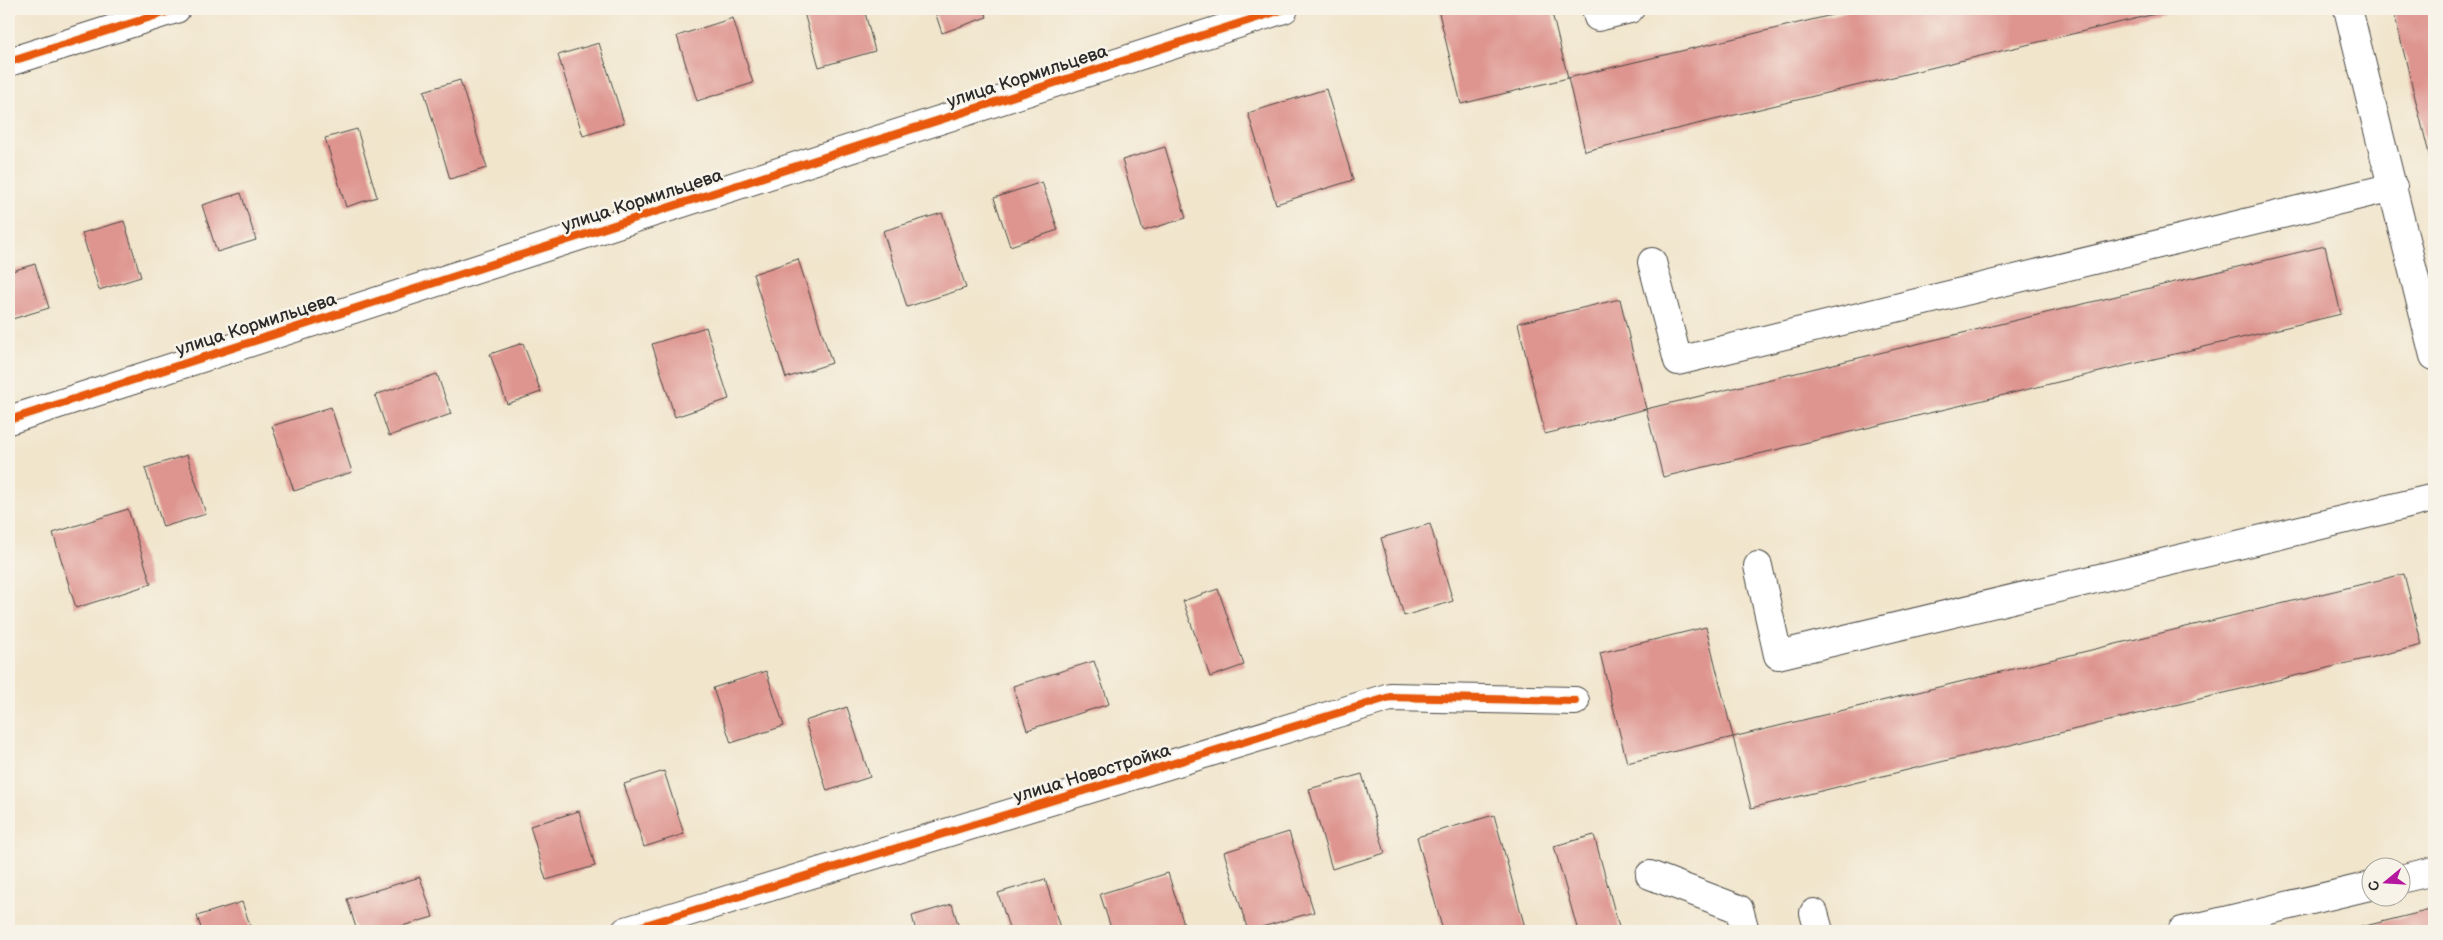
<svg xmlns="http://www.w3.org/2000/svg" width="2443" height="940" viewBox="0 0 2443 940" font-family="'Balsamiq Sans',sans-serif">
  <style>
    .building { fill: #de948f }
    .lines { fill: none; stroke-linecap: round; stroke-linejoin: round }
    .minor-casing { stroke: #494743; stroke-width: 30 }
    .minor { stroke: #fff; stroke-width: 28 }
    .cycleway-casing { stroke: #f7f3e8; stroke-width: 11 }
    .cycleway { stroke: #e8590c; stroke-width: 8 }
    .labels { text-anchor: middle; stroke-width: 5; stroke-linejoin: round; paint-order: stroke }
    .street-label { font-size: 18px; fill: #2b2b2b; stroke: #f7f3e8 }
  </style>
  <rect width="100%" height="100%" fill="#f7f3e8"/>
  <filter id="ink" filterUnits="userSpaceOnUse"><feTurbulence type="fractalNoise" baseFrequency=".02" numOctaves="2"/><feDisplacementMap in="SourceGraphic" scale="10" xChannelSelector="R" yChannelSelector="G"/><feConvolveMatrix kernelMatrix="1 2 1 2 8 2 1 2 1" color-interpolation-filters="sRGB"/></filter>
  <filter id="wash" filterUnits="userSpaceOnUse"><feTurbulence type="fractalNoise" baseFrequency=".0096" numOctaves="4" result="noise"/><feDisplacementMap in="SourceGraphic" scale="20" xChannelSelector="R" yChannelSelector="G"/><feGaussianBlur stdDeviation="1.12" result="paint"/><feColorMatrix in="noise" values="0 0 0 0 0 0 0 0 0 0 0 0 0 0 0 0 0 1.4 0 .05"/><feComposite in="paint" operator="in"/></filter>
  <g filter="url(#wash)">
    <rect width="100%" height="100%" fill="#f1e5cc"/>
    <g id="blocks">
      <path class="building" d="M 803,9 L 864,9 L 875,51 L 819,67 Z
        M 934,9 L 984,9 L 987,17 L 942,33 Z
        M 1438,9 L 1551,9 L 1568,78 L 1857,9 L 2176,9 L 1585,151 L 1568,78 L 1461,104 Z
        M 2393,9 L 2434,9 L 2434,174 Z
        M 733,18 L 753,83 L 697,101 L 677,36 Z
        M 599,43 L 624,123 L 583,136 L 558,55 Z
        M 460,80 L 487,168 L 450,179 L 424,91 Z
        M 1326,89 L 1353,180 L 1276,204 L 1248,113 Z
        M 357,129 L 377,197 L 346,207 L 325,138 Z
        M 1165,147 L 1186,218 L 1143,231 L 1122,160 Z
        M 1042,182 L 1058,230 L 1010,246 L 994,198 Z
        M 241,193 L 256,240 L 217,252 L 202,205 Z
        M 942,213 L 966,288 L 907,307 L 883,231 Z
        M 124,221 L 141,277 L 99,290 L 82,233 Z
        M 2325,246 L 2341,314 L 1663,477 L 1646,409 Z
        M 798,259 L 832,363 L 786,378 L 753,274 Z
        M 35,264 L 49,308 L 9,320 L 9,272 Z
        M 1620,299 L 1646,409 L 1545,434 L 1518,323 Z
        M 706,327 L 729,399 L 675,417 L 652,344 Z
        M 523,343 L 541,392 L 507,404 L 490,354 Z
        M 437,374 L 451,414 L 389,436 L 375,395 Z
        M 331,407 L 352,472 L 294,491 L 272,426 Z
        M 187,455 L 206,514 L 163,527 L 145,468 Z
        M 128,509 L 151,584 L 76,608 L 53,533 Z
        M 1430,524 L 1453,601 L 1404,616 L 1381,538 Z
        M 2404,574 L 2422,645 L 1751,808 L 1733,737 Z
        M 1218,589 L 1244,665 L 1210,677 L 1183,601 Z
        M 1706,627 L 1733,737 L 1627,763 L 1600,653 Z
        M 1094,661 L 1109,704 L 1027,730 L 1013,686 Z
        M 766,671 L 784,726 L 731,743 L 713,688 Z
        M 847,707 L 870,777 L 827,791 L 805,721 Z
        M 664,771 L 684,834 L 644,847 L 624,784 Z
        M 1362,774 L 1385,853 L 1332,869 L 1309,789 Z
        M 579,811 L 595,866 L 546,880 L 530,826 Z
        M 1494,815 L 1526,931 L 1443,931 L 1417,837 Z
        M 1289,832 L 1314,912 L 1248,931 L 1224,852 Z
        M 1594,835 L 1620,931 L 1578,931 L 1554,846 Z
        M 1168,873 L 1186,931 L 1112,931 L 1100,894 Z
        M 420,877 L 433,917 L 385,931 L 357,931 L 347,899 Z
        M 1045,879 L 1061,931 L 1010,931 L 998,893 Z
        M 242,902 L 252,931 L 202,931 L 197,916 Z
        M 952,904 L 960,931 L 916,931 L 912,916 Z
        M 2434,909 L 2434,931 L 2345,931 Z"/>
    </g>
  </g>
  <g filter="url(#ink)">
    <use href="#blocks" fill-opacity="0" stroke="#494743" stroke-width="1"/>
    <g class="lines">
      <defs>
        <path id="minor" d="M 1596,9 L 1598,17 L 1630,9
          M 2348,9 L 2434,356
          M 9,62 L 176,9
          M 1652,262 L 1678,361 L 2393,187
          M 9,420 L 1284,9
          M 1758,566 L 1778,655 L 2434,498
          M 1650,875 L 1739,909 L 1745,931
          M 2400,879 L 2434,871
          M 1814,913 L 1819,931
          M 626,931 L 1390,697 L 1575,701
          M 2182,931 L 2370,886"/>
      </defs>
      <use href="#minor" class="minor-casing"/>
      <use href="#minor" class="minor"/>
      <defs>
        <path id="cycleway" d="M 9,62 L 176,9
          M 9,420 L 1284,9
          M 626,931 L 1390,697 L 1575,701"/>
      </defs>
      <use href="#cycleway" class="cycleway-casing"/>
      <use href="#cycleway" class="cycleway"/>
    </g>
  </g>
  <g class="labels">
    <g class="street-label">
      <text transform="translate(1027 76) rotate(-18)" y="6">улица Кормильцева</text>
      <text transform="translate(642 200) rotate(-18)" y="6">улица Кормильцева</text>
      <text transform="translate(256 324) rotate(-18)" y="6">улица Кормильцева</text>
      <text transform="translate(1092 773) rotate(-17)" y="6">улица Новостройка</text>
    </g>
  </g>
  <rect width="2443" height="940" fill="none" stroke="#f7f3e8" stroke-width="30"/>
  <g transform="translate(2386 882) rotate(252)"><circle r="24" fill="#f7f3e8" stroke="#a5a39c"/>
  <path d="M0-4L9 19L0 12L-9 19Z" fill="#b5179e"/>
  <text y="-8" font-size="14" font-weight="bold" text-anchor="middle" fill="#2b2b2b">С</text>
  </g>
</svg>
